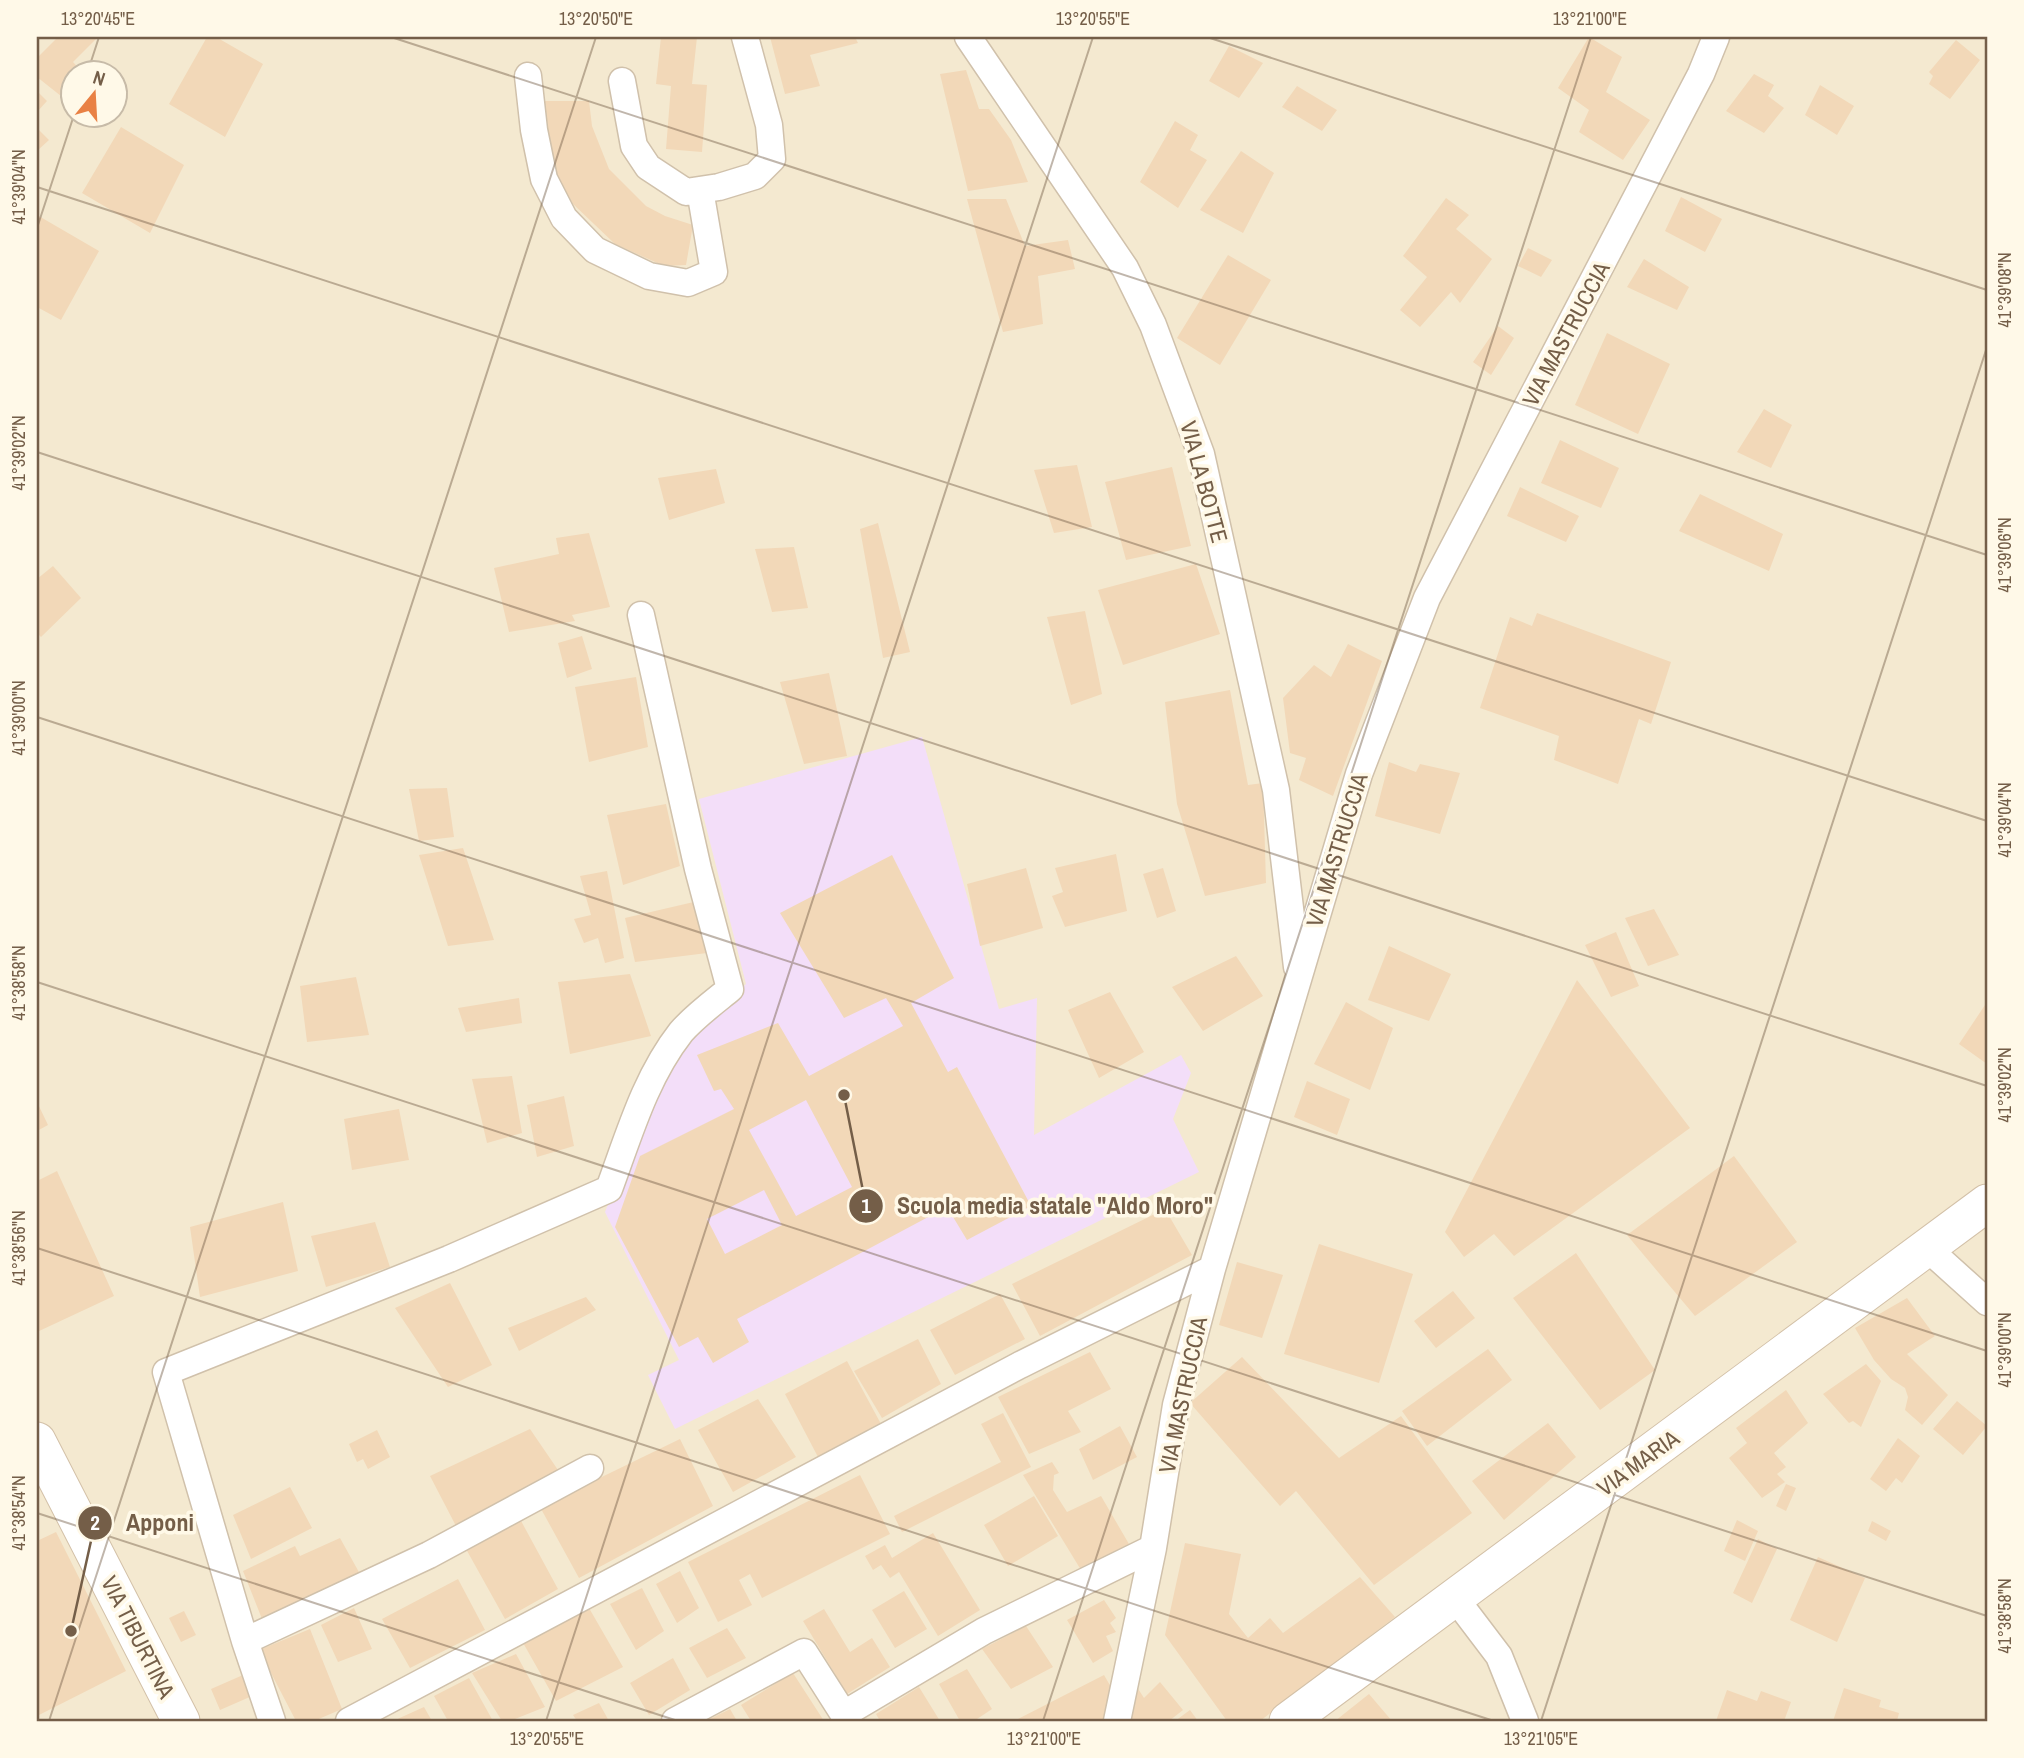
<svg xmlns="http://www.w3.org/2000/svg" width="2024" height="1758" viewBox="0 0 2024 1758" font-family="'Archivo Narrow',sans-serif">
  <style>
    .residential { fill: #f4e9d0; fill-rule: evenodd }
    .education { fill: #f3def9 }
    .building { fill: #f2d8b8; fill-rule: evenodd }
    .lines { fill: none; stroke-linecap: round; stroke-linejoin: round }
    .street-casing { stroke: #d0c1ab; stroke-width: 29 }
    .secondary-casing { stroke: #d3c1a8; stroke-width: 39 }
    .street { stroke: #fff; stroke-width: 26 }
    .secondary { stroke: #fff; stroke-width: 37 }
    .ticks { fill: none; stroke: #745e48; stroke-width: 2; stroke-opacity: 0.45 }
    .labels { text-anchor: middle; stroke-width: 7; stroke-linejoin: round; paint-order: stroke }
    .street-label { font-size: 23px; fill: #745e48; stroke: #fff9e8 }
    .leader { fill: none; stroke: #745e48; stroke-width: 2.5 }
    .callout-dot { fill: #745e48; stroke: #fff9e8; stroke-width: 2.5 }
    .mark-label { font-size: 21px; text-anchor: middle; font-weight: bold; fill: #fff }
    .callout-label { font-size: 24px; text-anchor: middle; font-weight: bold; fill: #745e48; stroke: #fff9e8; stroke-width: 7; stroke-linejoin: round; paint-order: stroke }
    .neatline { fill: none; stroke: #745e48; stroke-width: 2.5 }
    .ticks-label { font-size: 18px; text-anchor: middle; fill: #745e48 }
  </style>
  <rect width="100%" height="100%" fill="#fdf6e1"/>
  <path class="residential" d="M 37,37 L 1987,37 L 1987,1721 L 37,1721 ZM 74,74 L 116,74 L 116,116 L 74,116 Z"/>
  <path class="education" d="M 922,737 L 999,1009 L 1037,998 L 1034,1135 L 1181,1055 L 1191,1073 L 1173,1119 L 1199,1172 L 675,1429 L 648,1375 L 679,1360 L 605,1212 L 642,1117 L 695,1030 L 746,984 L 699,799 Z"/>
  <path class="building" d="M 58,37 L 98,37 L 73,62 L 84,74 L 74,74 L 74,95 L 66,100 L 37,77 L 37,58 Z
    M 207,37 L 216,37 L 263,64 L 225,137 L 169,104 Z
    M 661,37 L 697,37 L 692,84 L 707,85 L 702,152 L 666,149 L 671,86 L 656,84 Z
    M 770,37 L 855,37 L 858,43 L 810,55 L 820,86 L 785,94 Z
    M 1589,37 L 1622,57 L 1606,92 L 1650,120 L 1623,160 L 1579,132 L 1589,110 L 1558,88 Z
    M 1956,40 L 1980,60 L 1950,99 L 1929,84 L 1933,76 L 1929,72 Z
    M 1229,46 L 1263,63 L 1239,98 L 1209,81 Z
    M 966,70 L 979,109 L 989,109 L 1011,140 L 1028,182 L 968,191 L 940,74 Z
    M 1754,74 L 1774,85 L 1768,96 L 1784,108 L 1764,133 L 1726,111 Z
    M 1820,85 L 1854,106 L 1837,135 L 1805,115 Z
    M 1297,86 L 1337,110 L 1322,131 L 1282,107 Z
    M 37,91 L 47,101 L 37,112 Z
    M 540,101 L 589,101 L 592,126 L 609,169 L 646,206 L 665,216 L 693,225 L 686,265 L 664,266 L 615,244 L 573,204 L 551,166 Z
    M 1175,121 L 1198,135 L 1190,150 L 1207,160 L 1178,208 L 1140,182 Z
    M 121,127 L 184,165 L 150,233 L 82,193 Z
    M 37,128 L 49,140 L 37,151 Z
    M 1241,151 L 1274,173 L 1243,233 L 1200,210 Z
    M 1681,197 L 1722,219 L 1705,252 L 1665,231 Z
    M 1446,198 L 1469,215 L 1456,229 L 1492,259 L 1460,303 L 1451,292 L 1420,327 L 1400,310 L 1427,277 L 1403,256 Z
    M 967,199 L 1006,199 L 1025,246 L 1068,240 L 1075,269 L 1038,276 L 1043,324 L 1003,332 Z
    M 37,215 L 99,251 L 61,320 L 37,307 Z
    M 1528,248 L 1552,260 L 1541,277 L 1518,266 Z
    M 1228,255 L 1271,280 L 1220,365 L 1177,338 Z
    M 1644,259 L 1689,287 L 1677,310 L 1627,287 Z
    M 1498,326 L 1514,338 L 1491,375 L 1473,362 Z
    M 1607,333 L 1670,364 L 1638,434 L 1575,405 Z
    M 1764,409 L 1792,425 L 1771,468 L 1737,452 Z
    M 1560,440 L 1619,468 L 1601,508 L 1541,483 Z
    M 1077,465 L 1092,527 L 1054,533 L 1034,470 Z
    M 1172,467 L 1191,546 L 1126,560 L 1105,482 Z
    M 716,469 L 725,503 L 669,520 L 658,478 Z
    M 1520,487 L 1579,516 L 1566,542 L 1507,516 Z
    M 1700,494 L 1783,534 L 1769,571 L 1679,531 Z
    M 878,523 L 910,652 L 883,658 L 860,529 Z
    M 589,533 L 610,607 L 572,615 L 575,621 L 509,632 L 494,568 L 559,554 L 556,538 Z
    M 794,547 L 808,608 L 772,612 L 755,549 Z
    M 1196,564 L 1220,634 L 1123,665 L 1098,590 Z
    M 53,566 L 81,598 L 41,637 L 37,633 L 37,579 Z
    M 1085,611 L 1102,694 L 1071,705 L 1047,617 Z
    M 1537,613 L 1671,662 L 1651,724 L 1639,719 L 1618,784 L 1554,760 L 1559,736 L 1480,708 L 1510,617 L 1532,626 Z
    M 582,636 L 592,669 L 567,678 L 558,643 Z
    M 1348,644 L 1382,661 L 1333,796 L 1299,780 L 1306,758 L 1290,753 L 1283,698 L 1314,665 L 1331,677 Z
    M 829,673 L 847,756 L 804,764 L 780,682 Z
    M 636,677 L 648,747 L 589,762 L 575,687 Z
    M 1230,690 L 1248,785 L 1263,783 L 1266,883 L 1205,896 L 1177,804 L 1165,702 Z
    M 1389,762 L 1416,772 L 1420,764 L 1460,773 L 1440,834 L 1375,816 Z
    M 447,788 L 454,837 L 419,841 L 409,789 Z
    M 666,804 L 680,866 L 623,885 L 607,815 Z
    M 463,848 L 494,940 L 448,946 L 419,855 Z
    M 1116,854 L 1127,911 L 1065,927 L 1052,896 L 1063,892 L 1055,868 Z
    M 892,855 L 954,978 L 911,1003 L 948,1072 L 957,1067 L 1031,1206 L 967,1240 L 947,1207 L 737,1319 L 749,1342 L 713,1363 L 698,1337 L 679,1347 L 615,1227 L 640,1156 L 734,1109 L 721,1089 L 714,1091 L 697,1055 L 778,1023 L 809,1076 L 903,1026 L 886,998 L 844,1018 L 780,913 ZM 806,1100 L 852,1187 L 796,1216 L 749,1130 ZM 764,1190 L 782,1225 L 725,1254 L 707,1219 Z
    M 1026,868 L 1043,928 L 980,946 L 967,884 Z
    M 1163,868 L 1176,911 L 1157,918 L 1143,874 Z
    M 607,871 L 624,958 L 605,963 L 598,938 L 584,943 L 574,919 L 591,915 L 580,876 Z
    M 698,901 L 707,953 L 635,962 L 625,918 Z
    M 1654,909 L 1679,955 L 1648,966 L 1625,918 Z
    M 1616,932 L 1639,986 L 1611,997 L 1585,945 Z
    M 1389,946 L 1451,974 L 1429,1021 L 1368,1000 Z
    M 1236,956 L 1263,996 L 1203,1031 L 1172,987 Z
    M 630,974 L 651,1036 L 570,1054 L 558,982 Z
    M 356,977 L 369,1035 L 307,1042 L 300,986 Z
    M 1577,980 L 1690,1128 L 1514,1256 L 1494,1234 L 1464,1257 L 1445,1232 Z
    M 1110,992 L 1144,1052 L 1099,1078 L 1068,1010 Z
    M 519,998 L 522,1023 L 466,1032 L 458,1008 Z
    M 1346,1002 L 1393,1028 L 1370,1090 L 1314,1064 Z
    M 1987,1002 L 1987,1064 L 1959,1044 Z
    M 512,1076 L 522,1133 L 487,1143 L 472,1079 Z
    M 1307,1081 L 1350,1099 L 1337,1135 L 1294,1117 Z
    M 564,1096 L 574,1146 L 537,1157 L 527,1105 Z
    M 37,1102 L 48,1125 L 37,1131 Z
    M 399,1109 L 409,1160 L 352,1170 L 344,1119 Z
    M 1734,1156 L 1797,1242 L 1695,1316 L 1627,1235 Z
    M 57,1171 L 114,1296 L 37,1332 L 37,1181 Z
    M 283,1202 L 298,1271 L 200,1297 L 190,1227 Z
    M 1165,1209 L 1192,1255 L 1040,1336 L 1012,1284 Z
    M 375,1222 L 390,1267 L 326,1287 L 311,1236 Z
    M 1319,1244 L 1413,1274 L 1379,1383 L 1284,1354 Z
    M 1576,1253 L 1655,1370 L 1600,1410 L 1513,1298 Z
    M 1237,1262 L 1283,1275 L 1262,1338 L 1219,1325 Z
    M 450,1283 L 492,1365 L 448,1387 L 395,1308 Z
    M 1453,1291 L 1475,1318 L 1436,1348 L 1414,1321 Z
    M 1000,1294 L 1025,1339 L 955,1375 L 930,1330 Z
    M 586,1297 L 596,1310 L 519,1351 L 508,1328 Z
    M 1907,1298 L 1935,1336 L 1907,1354 L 1948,1395 L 1922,1425 L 1905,1410 L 1908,1397 L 1905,1388 L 1891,1379 L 1874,1360 L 1855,1328 Z
    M 918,1339 L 941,1384 L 882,1418 L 854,1371 Z
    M 1488,1349 L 1512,1380 L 1427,1446 L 1402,1411 Z
    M 1090,1352 L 1111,1389 L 1068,1411 L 1081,1432 L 1029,1454 L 998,1397 Z
    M 1242,1357 L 1339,1458 L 1401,1416 L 1472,1513 L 1374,1585 L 1296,1491 L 1280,1506 L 1190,1403 Z
    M 847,1361 L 881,1424 L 818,1457 L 785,1394 Z
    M 1866,1364 L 1881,1381 L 1861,1427 L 1853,1421 L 1849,1423 L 1823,1394 Z
    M 1786,1390 L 1808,1423 L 1774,1453 L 1786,1467 L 1777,1474 L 1785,1482 L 1762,1498 L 1729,1458 L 1747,1443 L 1736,1428 Z
    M 758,1399 L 796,1457 L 733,1492 L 698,1430 Z
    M 1957,1401 L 1987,1426 L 1963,1455 L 1933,1429 Z
    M 1003,1413 L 1031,1467 L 902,1532 L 894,1516 L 1001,1462 L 981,1424 Z
    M 1548,1423 L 1576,1457 L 1504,1520 L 1472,1481 Z
    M 1120,1426 L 1137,1457 L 1093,1480 L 1079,1449 Z
    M 530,1429 L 558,1470 L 456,1526 L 430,1476 Z
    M 377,1430 L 390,1457 L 368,1469 L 363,1459 L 357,1462 L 349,1444 Z
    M 1898,1438 L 1920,1456 L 1902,1483 L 1896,1478 L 1886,1491 L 1870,1479 Z
    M 680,1439 L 713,1506 L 579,1578 L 540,1507 Z
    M 1052,1462 L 1059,1473 L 1054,1475 L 1053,1490 L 1067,1512 L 1101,1496 L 1129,1544 L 1081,1570 L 1023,1475 Z
    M 860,1475 L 890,1534 L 762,1598 L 750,1574 L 739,1580 L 752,1605 L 718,1622 L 688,1562 Z
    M 1786,1484 L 1796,1488 L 1786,1511 L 1776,1506 Z
    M 290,1487 L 312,1528 L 251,1559 L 233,1515 Z
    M 1034,1496 L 1058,1536 L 1008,1566 L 984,1525 Z
    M 520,1519 L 558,1589 L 505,1619 L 466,1549 Z
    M 1737,1520 L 1758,1531 L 1745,1561 L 1724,1551 Z
    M 1872,1521 L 1891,1531 L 1886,1541 L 1868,1531 Z
    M 56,1532 L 126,1671 L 37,1716 L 37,1541 Z
    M 933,1533 L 980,1610 L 938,1636 L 899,1572 L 890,1578 L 881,1565 L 873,1570 L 865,1556 L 885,1545 L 892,1558 Z
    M 340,1538 L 360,1574 L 264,1624 L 243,1571 L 295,1546 L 300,1556 Z
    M 1758,1539 L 1777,1549 L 1752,1603 L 1733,1593 Z
    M 1185,1543 L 1241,1554 L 1229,1614 L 1248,1638 L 1270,1618 L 1283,1633 L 1360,1577 L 1395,1617 L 1260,1721 L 1227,1721 L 1165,1635 Z
    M 1818,1557 L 1865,1578 L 1837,1642 L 1790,1620 Z
    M 680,1571 L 699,1608 L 677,1623 L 656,1584 Z
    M 458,1579 L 485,1630 L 410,1668 L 382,1619 Z
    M 642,1588 L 664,1631 L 636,1650 L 610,1604 Z
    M 904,1591 L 927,1629 L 895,1648 L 872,1610 Z
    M 1104,1600 L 1116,1618 L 1110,1623 L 1116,1632 L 1106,1636 L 1113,1651 L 1093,1663 L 1067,1620 Z
    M 354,1608 L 372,1649 L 338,1662 L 321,1625 Z
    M 589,1608 L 623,1667 L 556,1701 L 522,1641 Z
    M 824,1609 L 850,1652 L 872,1638 L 890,1667 L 847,1694 L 803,1621 Z
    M 184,1611 L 196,1635 L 181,1642 L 169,1618 Z
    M 1026,1626 L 1053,1667 L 1011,1689 L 982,1649 Z
    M 727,1628 L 746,1658 L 707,1678 L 689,1648 Z
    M 310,1629 L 342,1709 L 314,1721 L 296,1721 L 259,1650 Z
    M 516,1654 L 545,1707 L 510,1721 L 502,1721 L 472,1673 Z
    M 673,1658 L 690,1690 L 649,1715 L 630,1683 Z
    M 967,1669 L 992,1709 L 974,1721 L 960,1721 L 939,1684 Z
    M 793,1673 L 824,1721 L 751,1721 L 741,1705 Z
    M 243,1675 L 252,1696 L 220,1710 L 211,1689 Z
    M 1104,1675 L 1115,1694 L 1110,1721 L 1014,1721 Z
    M 469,1678 L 493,1721 L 448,1721 L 434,1696 Z
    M 1160,1682 L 1183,1710 L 1169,1721 L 1126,1721 L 1135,1684 L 1144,1698 Z
    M 919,1687 L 940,1721 L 880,1721 L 876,1714 Z
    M 1844,1688 L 1881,1700 L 1879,1707 L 1899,1713 L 1897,1721 L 1833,1721 Z
    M 1727,1690 L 1757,1701 L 1761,1691 L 1791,1702 L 1784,1721 L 1716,1721 Z
    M 1369,1694 L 1392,1721 L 1335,1721 Z
    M 599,1703 L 609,1721 L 577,1721 L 573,1715 Z
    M 424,1707 L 432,1721 L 393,1721 Z
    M 730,1709 L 737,1721 L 706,1721 Z
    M 1190,1710 L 1198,1721 L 1175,1721 Z"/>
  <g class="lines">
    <defs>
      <path id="street" d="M 968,37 L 1125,268 L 1153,325 L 1201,454 L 1276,790 L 1297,967
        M 528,76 L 534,130 L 544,179 L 564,218 L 595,250 L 649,276 L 688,283 L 714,272 L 700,190
        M 622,81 L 634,146 L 648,167 L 686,192 L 719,187 L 755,176 L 772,159 L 769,125 L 745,37
        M 1927,1248 L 1987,1302
        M 1455,1598 L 1499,1656 L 1525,1721
        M 245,1641 L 429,1555 L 590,1468
        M 844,1714 L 984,1631 L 1153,1548
        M 272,1721 L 245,1641 L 166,1372 L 449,1259 L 609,1189 C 629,1135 645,1078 681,1032 C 695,1016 714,1002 730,989 L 698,869 L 641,615
        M 349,1721 L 1020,1365 L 1212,1269
        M 675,1721 L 804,1652 L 848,1721
        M 1117,1721 L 1153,1548 L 1176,1405 L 1212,1269 L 1359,774 L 1427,598 L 1701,74 L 1716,37"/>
      <path id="secondary" d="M 37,1441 L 181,1721
        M 1288,1721 L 1987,1203"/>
    </defs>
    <use href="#street" class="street-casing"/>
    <use href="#secondary" class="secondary-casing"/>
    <use href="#street" class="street"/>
    <use href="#secondary" class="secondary"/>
  </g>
  <path class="ticks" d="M 391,37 L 1987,555M 1207,37 L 1987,290M 87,74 L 99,37M 37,187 L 1987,821M 37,228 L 74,115M 37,452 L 1987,1086M 37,717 L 1987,1351M 37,982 L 1987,1616M 37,1248 L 1494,1721M 37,1513 L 678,1721M 49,1721 L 596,37M 546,1721 L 1093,37M 1043,1721 L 1591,37M 1541,1721 L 1987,347"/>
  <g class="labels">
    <g class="street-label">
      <text transform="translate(1566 334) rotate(-62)" y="8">VIA MASTRUCCIA</text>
      <text transform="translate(1204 482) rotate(75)" y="8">VIA LA BOTTE</text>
      <text transform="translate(1337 850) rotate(-73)" y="8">VIA MASTRUCCIA</text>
      <text transform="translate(1183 1395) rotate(-78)" y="8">VIA MASTRUCCIA</text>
      <text transform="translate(1638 1463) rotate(-36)" y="8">VIA MARIA</text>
      <text transform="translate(138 1637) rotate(63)" y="8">VIA TIBURTINA</text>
    </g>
  </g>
  <path class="leader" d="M844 1095L866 1206M71 1631L95 1523"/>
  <g class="callout-dot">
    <circle cx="844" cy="1095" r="7"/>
    <circle cx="71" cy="1631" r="7"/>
    <circle cx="866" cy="1206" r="18"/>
    <circle cx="95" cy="1523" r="18"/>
  </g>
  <g class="mark-label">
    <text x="866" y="1213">1</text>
    <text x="95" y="1530">2</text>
  </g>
  <g class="callout-label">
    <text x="1055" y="1214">Scuola media statale "Aldo Moro"</text>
    <text x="160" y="1531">Apponi</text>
  </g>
  <rect width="2024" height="1758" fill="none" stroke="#fff9e8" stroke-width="77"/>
  <g transform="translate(94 94) rotate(18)"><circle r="33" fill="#fff9e8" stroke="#c7bba8" stroke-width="2"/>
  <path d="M0-5L12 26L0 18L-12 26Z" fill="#e98144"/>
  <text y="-10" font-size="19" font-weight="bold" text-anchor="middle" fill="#745e48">N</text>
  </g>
  <rect x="38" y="38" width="1948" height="1682" class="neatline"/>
  <g class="ticks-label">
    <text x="98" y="25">13°20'45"E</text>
    <text x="596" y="25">13°20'50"E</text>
    <text x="1093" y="25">13°20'55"E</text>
    <text x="1590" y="25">13°21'00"E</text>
    <text transform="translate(19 187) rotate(-90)" y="6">41°39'04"N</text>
    <text transform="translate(2005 290) rotate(-90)" y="6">41°39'08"N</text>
    <text transform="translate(19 453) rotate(-90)" y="6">41°39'02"N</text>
    <text transform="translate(2005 555) rotate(-90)" y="6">41°39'06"N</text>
    <text transform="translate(19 718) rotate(-90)" y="6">41°39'00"N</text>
    <text transform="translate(2005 820) rotate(-90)" y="6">41°39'04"N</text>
    <text transform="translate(19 983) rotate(-90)" y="6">41°38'58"N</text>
    <text transform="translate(2005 1085) rotate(-90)" y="6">41°39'02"N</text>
    <text transform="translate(19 1248) rotate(-90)" y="6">41°38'56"N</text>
    <text transform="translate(2005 1350) rotate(-90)" y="6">41°39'00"N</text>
    <text transform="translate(19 1513) rotate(-90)" y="6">41°38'54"N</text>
    <text transform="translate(2005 1616) rotate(-90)" y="6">41°38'58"N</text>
    <text x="547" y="1745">13°20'55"E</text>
    <text x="1044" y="1745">13°21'00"E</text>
    <text x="1541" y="1745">13°21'05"E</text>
  </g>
</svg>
